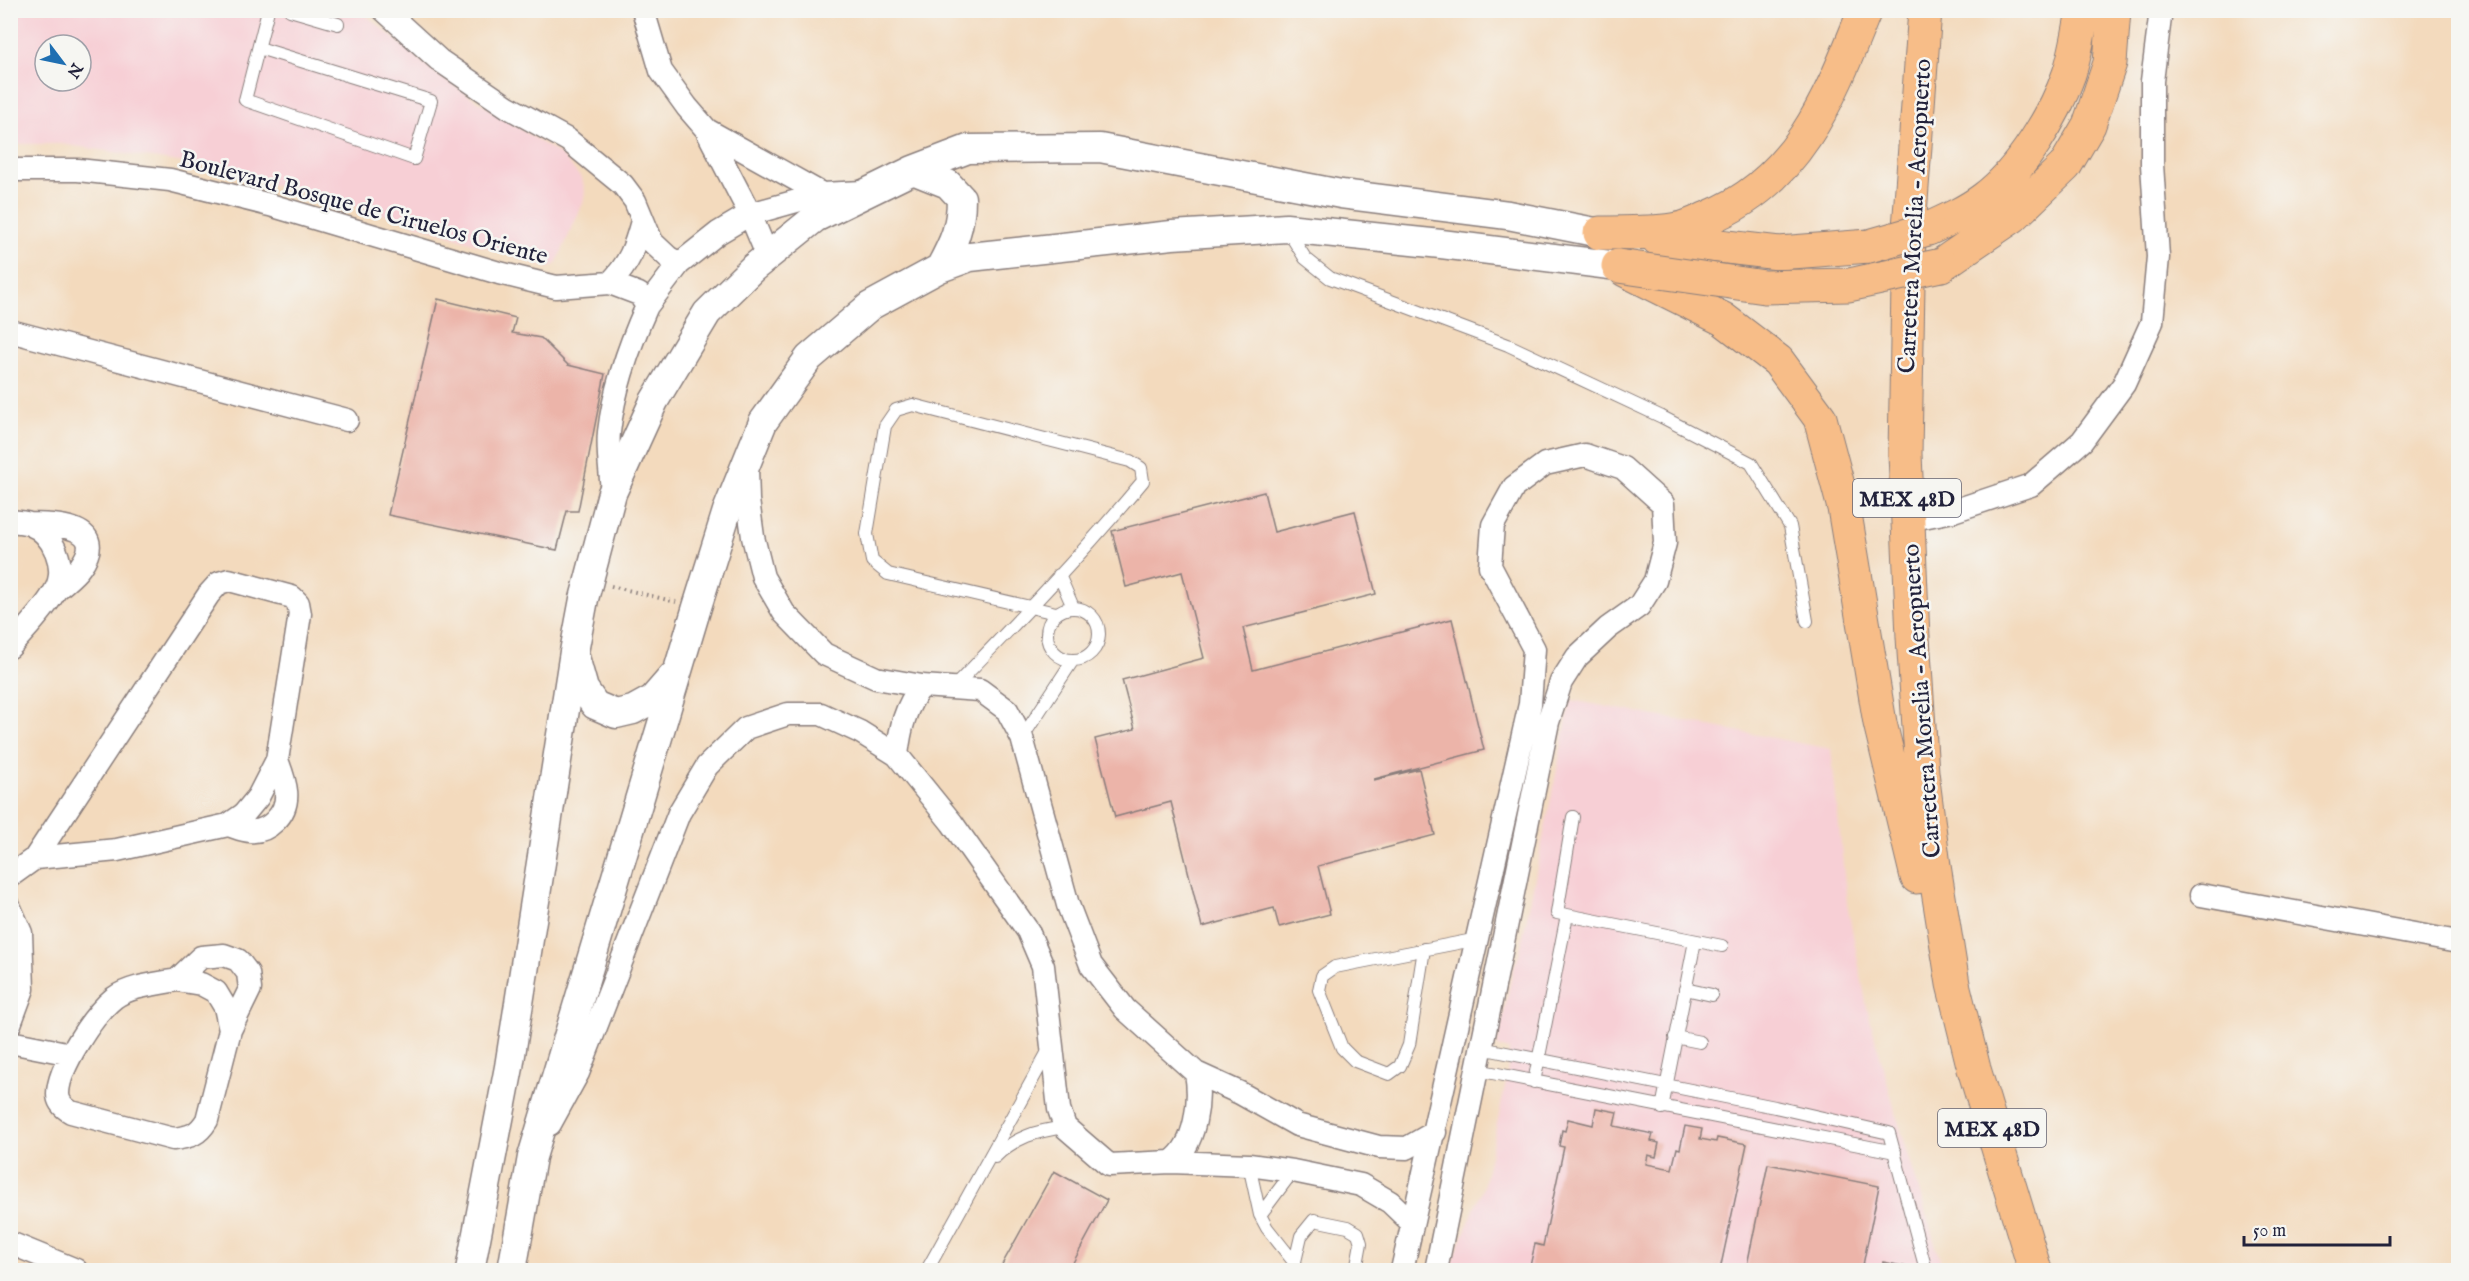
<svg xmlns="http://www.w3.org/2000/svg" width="2469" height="1281" viewBox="0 0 2469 1281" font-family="'IM FELL English',serif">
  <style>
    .built { fill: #f7cfd5; fill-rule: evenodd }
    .building { fill: #ecb4a9 }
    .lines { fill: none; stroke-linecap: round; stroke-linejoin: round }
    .service-casing { stroke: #8a7e7c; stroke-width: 14 }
    .minor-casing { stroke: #8a7e7c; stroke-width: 25 }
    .tertiary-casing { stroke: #8a7e7c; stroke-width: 31 }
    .trunk-casing { stroke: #8a7e7c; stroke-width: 35 }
    .path { stroke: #8a7e7c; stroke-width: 4; stroke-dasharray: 1.5 4.5; stroke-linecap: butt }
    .service { stroke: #fff; stroke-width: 12 }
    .minor { stroke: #fff; stroke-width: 22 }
    .tertiary { stroke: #fff; stroke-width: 28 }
    .trunk { stroke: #f7bd88; stroke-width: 33 }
    .trunk-bridge-casing { stroke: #8a7e7c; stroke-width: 35; stroke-linecap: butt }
    .trunk-bridge { stroke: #f7bd88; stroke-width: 33 }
    .labels { text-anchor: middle; stroke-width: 5; stroke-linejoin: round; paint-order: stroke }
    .shield { fill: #f6f6f2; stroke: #626272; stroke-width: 1.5 }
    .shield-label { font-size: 22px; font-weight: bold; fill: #22223b }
    .street-label { font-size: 24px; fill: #22223b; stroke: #f6f6f2 }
  </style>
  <rect width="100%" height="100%" fill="#f6f6f2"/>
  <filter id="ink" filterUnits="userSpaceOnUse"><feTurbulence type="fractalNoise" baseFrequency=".0167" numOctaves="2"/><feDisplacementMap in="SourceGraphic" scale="12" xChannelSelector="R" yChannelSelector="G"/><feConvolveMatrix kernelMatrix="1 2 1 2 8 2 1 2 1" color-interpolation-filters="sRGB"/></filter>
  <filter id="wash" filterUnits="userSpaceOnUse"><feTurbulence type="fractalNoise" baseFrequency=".008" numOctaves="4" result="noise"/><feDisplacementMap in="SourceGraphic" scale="24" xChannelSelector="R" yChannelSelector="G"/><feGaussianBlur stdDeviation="1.35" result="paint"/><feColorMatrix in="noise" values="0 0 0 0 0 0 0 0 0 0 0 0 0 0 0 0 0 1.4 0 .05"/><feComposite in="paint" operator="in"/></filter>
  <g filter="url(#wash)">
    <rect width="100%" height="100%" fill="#f3dabd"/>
    <path class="built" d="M 11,11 L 361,11 L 438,75 L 562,156 L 582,179 L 585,191 L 583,203 L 556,264 L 549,268 L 397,218 L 198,165 L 61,144 L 11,144 ZM 45,45 L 81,45 L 81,81 L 45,81 Z
      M 1571,700 L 1831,749 L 1847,903 L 1867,1008 L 1894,1107 L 1943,1270 L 1451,1270 L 1453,1260 L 1483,1188 L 1507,1077 L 1509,1050 L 1497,1046 L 1513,969 L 1519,956 Z"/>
    <g id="blocks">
      <path class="building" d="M 438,299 L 516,318 L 512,333 L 541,338 L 568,365 L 605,374 L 578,511 L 567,511 L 557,550 L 388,515 Z
        M 1264,492 L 1274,532 L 1355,511 L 1376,594 L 1243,628 L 1253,670 L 1452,619 L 1484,750 L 1374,779 L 1374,780 L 1419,769 L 1435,835 L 1318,866 L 1330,914 L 1279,927 L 1274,908 L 1202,927 L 1171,802 L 1115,817 L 1095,739 L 1135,729 L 1122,680 L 1204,658 L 1182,572 L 1126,587 L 1112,531 Z
        M 1596,1108 L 1617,1112 L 1614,1126 L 1653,1134 L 1651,1141 L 1659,1143 L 1656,1157 L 1648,1155 L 1646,1164 L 1672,1169 L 1677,1148 L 1680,1149 L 1685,1126 L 1702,1129 L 1700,1139 L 1716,1142 L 1717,1138 L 1747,1144 L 1720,1270 L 1535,1270 L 1536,1268 L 1530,1266 L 1535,1244 L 1543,1246 L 1564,1147 L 1559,1146 L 1562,1130 L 1565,1131 L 1568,1119 L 1593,1125 Z
        M 1768,1164 L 1879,1186 L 1862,1270 L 1746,1270 Z
        M 1054,1171 L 1107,1200 L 1069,1270 L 999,1270 Z
        M 1883,1262 L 1912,1268 L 1911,1270 L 1882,1270 Z"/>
    </g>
  </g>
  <g filter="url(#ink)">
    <use href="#blocks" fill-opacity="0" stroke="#8a7e7c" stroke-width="1.5"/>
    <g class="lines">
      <defs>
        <path id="service" d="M 290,10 L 338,24
          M 259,48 L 431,101 L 414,159 L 245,100 L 268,10
          M 1288,231 L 1305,258 L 1330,278 L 1508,345 L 1662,417 L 1751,463 L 1790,526 L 1807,621
          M 1059,575 L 1073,607
          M1047 634a26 26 0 1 1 52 0a26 26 0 1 1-52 0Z
          M 953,688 C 1018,621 1083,553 1143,481 L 1141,468 L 1130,461 L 913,405 L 896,410 L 885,426 L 867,534 L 872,561 L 888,574 L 1056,613
          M 1022,738 L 1073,660
          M 1573,817 L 1557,913 L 1722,946
          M 1424,949 L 1409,1045 L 1400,1066 L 1389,1074 L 1355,1061 L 1342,1048 L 1319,990 L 1322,976 L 1335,967 L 1478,939
          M 1685,989 L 1712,995
          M 1675,1037 L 1700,1042
          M 1481,1048 L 1775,1107 L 1889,1133 L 1926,1270
          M 1477,1070 L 1895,1152
          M 1534,1082 L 1567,915
          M 1662,1108 L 1695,941
          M 995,1157 C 1015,1137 1037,1131 1065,1127
          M 1249,1165 L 1260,1215 L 1267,1228 L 1294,1262
          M 1260,1215 L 1293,1171
          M 927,1270 L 1050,1048
          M 1293,1270 L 1301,1236 L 1314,1220 L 1348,1227 L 1358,1233 L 1361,1243 L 1356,1270"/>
        <path id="minor" d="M 384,10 L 439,60 L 508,107 L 568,140 L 623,185 L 635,201 L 652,242 L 668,257 L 679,264 L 718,233 L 750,214 L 822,194 L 863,192
          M 643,10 L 661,71 L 687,107 L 706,129 L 750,214 L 768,257
          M 707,130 L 822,194
          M 10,170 L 78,170 L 170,180 L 270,205 L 499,273 L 556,287 L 610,283 L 639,294 L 647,306 C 629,346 614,388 609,432 C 607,451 611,473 612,493
          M 610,283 C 630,263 635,247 642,221
          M 647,306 L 679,264
          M 10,331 L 347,420
          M 747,468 L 748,500 L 753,537 L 763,577 L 784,613 L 824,654 L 876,678 L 922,686 L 980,690 L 1007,710 L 1022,738 L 1068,905 L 1091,965 L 1125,1009 L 1196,1073 L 1240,1093 L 1297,1125 L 1379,1147 L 1407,1148 L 1435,1132
          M 1908,520 L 1953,511 L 2031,485 L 2082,441 L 2124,384 L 2152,322 L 2158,257 L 2152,164 L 2152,81 L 2161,10
          M 10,521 C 16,522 24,522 29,524 C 54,533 68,568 55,591 C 44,611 25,629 10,647
          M 30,524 C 56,524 110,526 80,567 C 74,576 63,583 56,590
          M 897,755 C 900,730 905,706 922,686
          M 228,825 C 235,827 243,831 250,831 C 260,832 269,827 275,821 C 294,803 285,781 277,760
          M 10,876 L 35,858 L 209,594 L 219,583 L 229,580 L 292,597 L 298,603 L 300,614 L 277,760 L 258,797 L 244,814 L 228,825 L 117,850 L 35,858
          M 2201,895 L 2458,942
          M 10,908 L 21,933 L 23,989 L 10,1024
          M 177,980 L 201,984 L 216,992 L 225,1007 L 230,1030 L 207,1120 C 198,1135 190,1137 173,1139 L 71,1112 C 64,1108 58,1103 58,1094 C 58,1068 93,1015 114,998 C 130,986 157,984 177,980 Z
          M 177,980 L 201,957 L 224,955 L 238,960 L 248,973 L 250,989 L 230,1030
          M 10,1042 L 71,1054
          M 550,1124 L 578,1073 L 679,813 L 707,766 L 746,728 L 788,714 L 821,714 L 860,732 L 897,755 L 952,823 L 1028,931 L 1043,966 L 1059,1109 L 1065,1127 L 1109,1165 L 1171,1162 L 1249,1165 L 1293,1171 L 1361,1185 L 1390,1202 L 1412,1223
          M 1171,1162 C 1196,1146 1201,1100 1196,1073
          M 10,1243 L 76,1270
          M 1402,1270 L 1530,704 L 1534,649 L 1490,566 L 1493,525 L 1514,487 L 1545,464 L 1585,455 L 1623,468 L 1663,504 L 1665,543 L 1655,581 L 1639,606 L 1608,628 L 1577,657 L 1561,682 L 1548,722 L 1436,1270"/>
        <path id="tertiary" d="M 913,170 L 948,184 L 961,198 C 961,227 954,242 940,268
          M 575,657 L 584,689 L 595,705 L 616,714 L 633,710 L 653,699 L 673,676
          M 470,1270 L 509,1067 L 574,652 L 584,599 L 612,493 L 654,401 L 707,313 L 753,268 L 815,218 L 913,170 L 968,149 L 1100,148 L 1341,194 L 1508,215 L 1600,233
          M 512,1270 L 532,1157 L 697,607 L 727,511 L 763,422 L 809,358 L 870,306 L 940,268 L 970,257 L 1172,235 L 1286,228 L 1441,244 L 1618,266"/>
        <path id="trunk" d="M 1925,10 L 1909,228 L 1905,454 L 1913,637 L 1922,772 L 1934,866 L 1953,984 L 1974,1069 L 2035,1270
          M 1928,229 C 1948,220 1968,211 1985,198 C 2020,172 2055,115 2069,74 C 2076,53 2079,32 2083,10
          M 1600,233 C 1624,232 1654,234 1678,229 C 1688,227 1698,222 1707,218 C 1799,182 1831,95 1865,10
          M 1658,239 L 1779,253 L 1869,246
          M 1941,265 L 2013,216 L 2065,166 L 2089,125 L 2110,63 L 2114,10
          M 1625,270 L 1723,319 L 1778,361 L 1820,418 L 1844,508 L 1880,723 L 1917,877"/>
      </defs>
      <use href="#service" class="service-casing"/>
      <use href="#minor" class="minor-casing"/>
      <use href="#tertiary" class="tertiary-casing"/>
      <use href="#trunk" class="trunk-casing"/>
      <path class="path" d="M 611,586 L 676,602"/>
      <use href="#service" class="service"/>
      <use href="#minor" class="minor"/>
      <use href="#tertiary" class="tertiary"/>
      <use href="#trunk" class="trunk"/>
      <defs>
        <path id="trunk-bridge" d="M 1869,246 L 1928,229
          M 1618,266 L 1765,287 L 1849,285 L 1941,265"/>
      </defs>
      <use href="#trunk-bridge" class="trunk-bridge-casing"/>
      <use href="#trunk-bridge" class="trunk-bridge"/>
    </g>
  </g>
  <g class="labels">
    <g class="shield">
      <rect x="1853" y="479" width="108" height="38" rx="4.5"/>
      <rect x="1938" y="1109" width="108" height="38" rx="4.5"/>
    </g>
    <g class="shield-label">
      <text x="1907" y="506">MEX 48D</text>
      <text x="1992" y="1136">MEX 48D</text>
    </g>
    <g class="street-label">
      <text transform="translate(364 207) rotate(15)" y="8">Boulevard Bosque de Ciruelos Oriente</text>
      <text transform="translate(1914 216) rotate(-87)" y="8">Carretera Morelia - Aeropuerto</text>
      <text transform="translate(1921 701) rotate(-94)" y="8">Carretera Morelia - Aeropuerto</text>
    </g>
  </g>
  <rect width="2469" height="1281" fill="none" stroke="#f6f6f2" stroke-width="36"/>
  <g transform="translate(63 63) rotate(122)"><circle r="28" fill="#f6f6f2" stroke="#a1a1a9" stroke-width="1.5"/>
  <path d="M0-4.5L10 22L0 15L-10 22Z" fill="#1f6fb2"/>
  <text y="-9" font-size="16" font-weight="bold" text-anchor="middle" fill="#22223b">N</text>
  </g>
  <path d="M2244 1236v9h146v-9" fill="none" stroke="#22223b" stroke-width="3"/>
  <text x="2253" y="1236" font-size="18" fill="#22223b" stroke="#f6f6f2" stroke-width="4.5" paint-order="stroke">50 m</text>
</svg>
